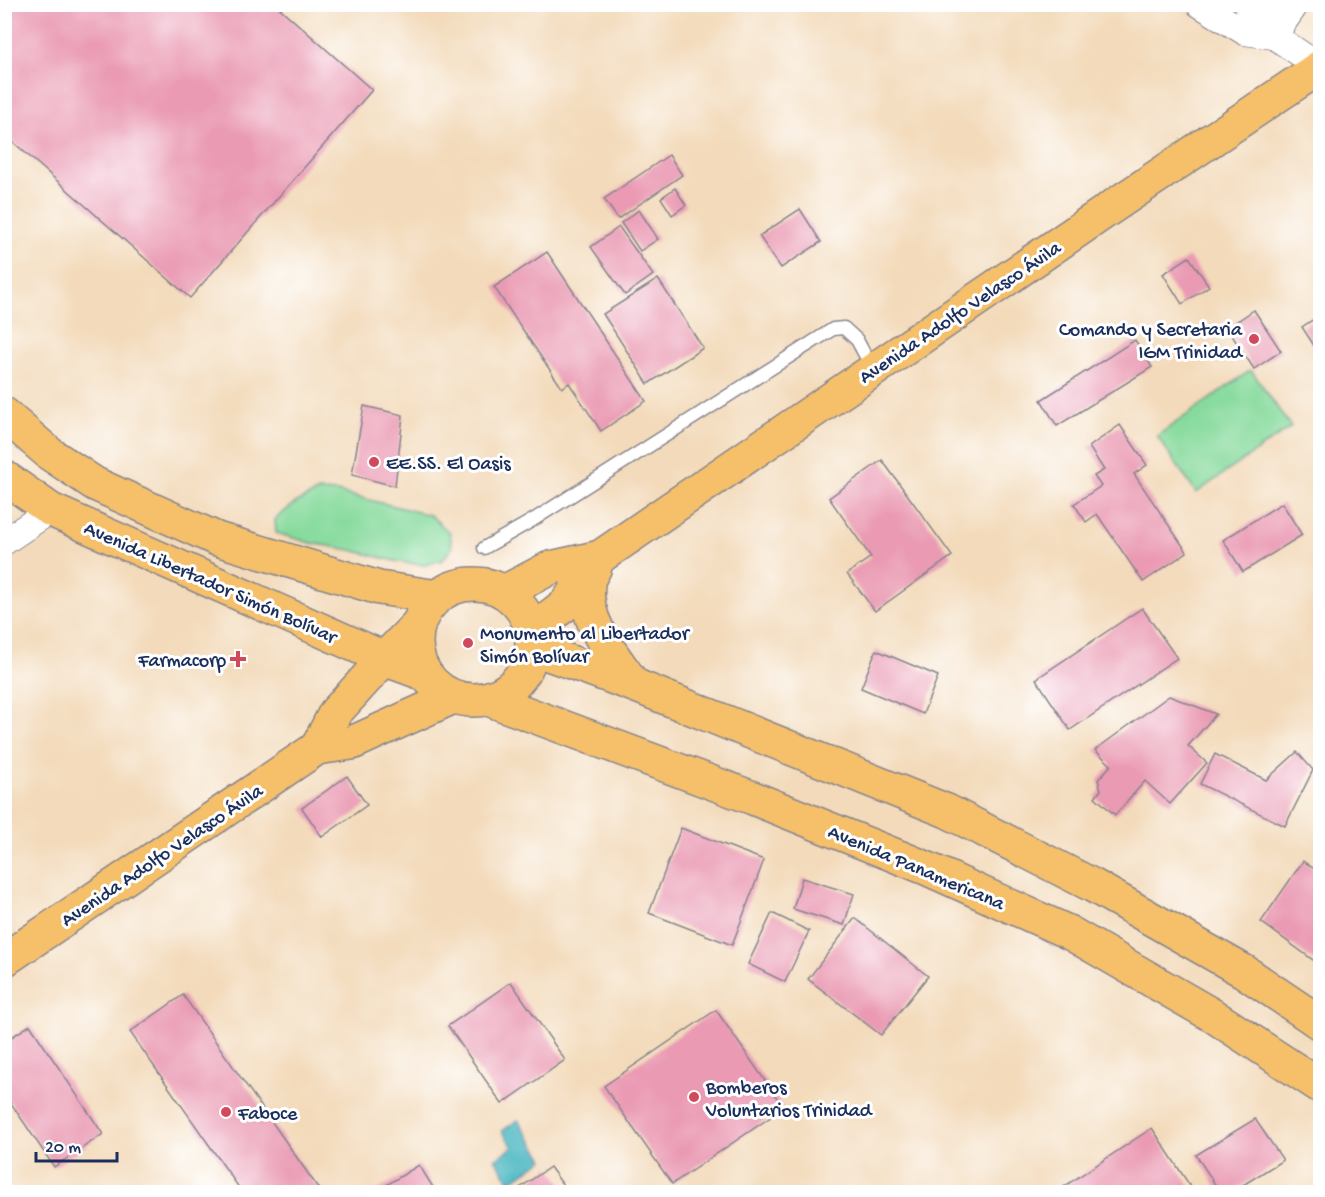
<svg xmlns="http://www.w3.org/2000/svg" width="1325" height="1197" font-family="'Gochi Hand',sans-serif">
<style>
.green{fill:#86da9c;stroke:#50847d;stroke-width:1.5}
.water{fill:#47b6c1;stroke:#317290;stroke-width:1.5}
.building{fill:#ea9ab3}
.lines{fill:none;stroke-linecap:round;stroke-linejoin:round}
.lane-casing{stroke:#87848c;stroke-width:15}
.street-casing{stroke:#87848c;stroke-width:28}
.primary-casing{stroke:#87848c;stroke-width:36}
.highway-casing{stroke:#87848c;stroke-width:36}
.lane{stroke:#fff;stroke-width:12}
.street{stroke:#fff;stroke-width:26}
.primary{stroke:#f6c06b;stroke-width:33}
.highway{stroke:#f6c06b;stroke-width:33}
.poi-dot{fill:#d1495b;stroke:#fff;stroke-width:2}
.labels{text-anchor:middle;stroke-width:6;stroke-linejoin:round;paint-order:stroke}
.street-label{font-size:20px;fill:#1b2f5e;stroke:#fff}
.poi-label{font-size:20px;fill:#1b2f5e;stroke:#fff;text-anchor:start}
</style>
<rect width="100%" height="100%" fill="#fff"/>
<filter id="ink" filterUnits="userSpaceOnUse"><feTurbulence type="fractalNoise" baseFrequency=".0167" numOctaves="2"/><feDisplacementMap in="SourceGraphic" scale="12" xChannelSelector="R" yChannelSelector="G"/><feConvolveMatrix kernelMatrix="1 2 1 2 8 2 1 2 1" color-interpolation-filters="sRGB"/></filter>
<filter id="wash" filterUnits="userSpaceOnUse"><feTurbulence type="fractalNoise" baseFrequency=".008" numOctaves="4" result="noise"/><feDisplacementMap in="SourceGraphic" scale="24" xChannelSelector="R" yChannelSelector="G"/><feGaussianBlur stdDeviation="1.35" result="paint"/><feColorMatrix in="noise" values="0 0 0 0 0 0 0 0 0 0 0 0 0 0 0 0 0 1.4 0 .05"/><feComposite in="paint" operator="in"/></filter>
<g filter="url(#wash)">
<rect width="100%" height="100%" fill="#f3daba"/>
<g class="green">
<path d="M1251,370L1291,427L1196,493L1157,436Z"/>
<path d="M319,491L337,492L430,515L450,533L452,548L442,560L425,565L399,562L351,550L311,543L276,533L275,519L297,502Z"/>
</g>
<path class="water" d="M518,1120L544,1159L510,1182L495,1159L513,1147L502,1131Z"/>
<g id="blocks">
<g class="building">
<path d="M4,4H275L372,90L190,298L4,134Z"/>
<path d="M669,155L682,175L618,219L604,199Z"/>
<path d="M675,188L686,205L672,215L661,198Z"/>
<path d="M800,209L821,242L781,268L759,236Z"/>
<path d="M639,210L658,239L640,251L621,223Z"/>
<path d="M619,227L653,275L625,295L591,247Z"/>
<path d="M547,252L646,401L601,431L569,383L562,388L494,287Z"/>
<path d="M1189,257L1209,286L1182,304L1163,274Z"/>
<path d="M658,279L703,348L648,384L603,314Z"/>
<path d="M1254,310L1281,351L1254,369L1227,328Z"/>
<path d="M1320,315V355L1302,327Z"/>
<path d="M1135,340L1152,367L1057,426L1041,400Z"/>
<path d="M364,406L403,415L395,486L352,475Z"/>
<path d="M1120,425L1147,465L1134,474L1187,552L1143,582L1097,514L1086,522L1074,504L1101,486L1094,476L1104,470L1089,447Z"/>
<path d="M882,460L952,556L875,611L847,574L871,557L829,498Z"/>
<path d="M1282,503L1302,535L1243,572L1223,540Z"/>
<path d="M1142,608L1177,658L1070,730L1036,679Z"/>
<path d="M876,650L938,676L923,714L861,688Z"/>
<path d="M1169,696L1216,714L1188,746L1207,763L1170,804L1145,781L1115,815L1095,797L1101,790L1098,780L1111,765L1095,750Z"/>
<path d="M1297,752L1313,770L1285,826L1200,784L1215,754L1266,780Z"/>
<path d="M347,776L367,805L322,837L302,808Z"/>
<path d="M681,828L764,860L732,945L649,913Z"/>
<path d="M1303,861L1320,873V965L1261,922Z"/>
<path d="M802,878L854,894L844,925L793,909Z"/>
<path d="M772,913L809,931L785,982L748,964Z"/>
<path d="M855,918L928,976L881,1035L808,979Z"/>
<path d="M511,982L565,1060L502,1104L448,1026Z"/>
<path d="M183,995L321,1192H242L130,1032Z"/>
<path d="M716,1010L784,1108L672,1184L604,1086Z"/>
<path d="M30,1025L103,1134L54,1167L4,1093V1042Z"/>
<path d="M1255,1119L1283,1160L1232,1192H1220L1196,1155Z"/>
<path d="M1152,1128L1194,1192H1056Z"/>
<path d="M419,1165L436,1192H375Z"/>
<path d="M550,1167L568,1192H514Z"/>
</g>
</g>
</g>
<g filter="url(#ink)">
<use href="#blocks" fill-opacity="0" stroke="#87848c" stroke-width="1.5"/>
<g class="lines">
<g class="lane-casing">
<path id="lane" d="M484,548L533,520L833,329L844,328L857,340L872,368"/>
</g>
<g class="street-casing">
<g id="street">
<path d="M1199,4L1245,32L1274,36L1320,67"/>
<path d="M1247,4L1260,12L1274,36"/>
<path d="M1274,36L1296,4"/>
<path d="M4,542L51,510"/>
</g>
</g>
<g class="primary-casing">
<g id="primary">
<path d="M4,414L50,454L95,484L217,539L379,588L438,597"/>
<path d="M4,477L51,510L395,663L425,674"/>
</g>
</g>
<g class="highway-casing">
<g id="highway">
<path d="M595,567C593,572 588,578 588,584C583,622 614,656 634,685"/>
<circle cx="474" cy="642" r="58"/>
<path d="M504,592L550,568L600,557"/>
<path d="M531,631L566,604L600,557L1109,209L1320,67"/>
<path d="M532,648L634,685L947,811L1092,885L1245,972L1320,1023"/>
<path d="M488,699L753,798L926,868L1070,933L1212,1015L1320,1086"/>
<path d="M317,748L335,713L385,658L418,624"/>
<path d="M4,960L317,748L352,743L453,697"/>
</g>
</g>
<use href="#lane" class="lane"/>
<use href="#street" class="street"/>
<use href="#primary" class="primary"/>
<use href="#highway" class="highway"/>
</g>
</g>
<g class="poi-dot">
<circle cx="1254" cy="339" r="6"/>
<circle cx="374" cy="462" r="6"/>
<circle cx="468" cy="643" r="6"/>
<path d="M235 650h6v6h6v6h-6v6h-6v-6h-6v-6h6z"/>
<circle cx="694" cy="1097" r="6"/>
<circle cx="226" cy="1112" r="6"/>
</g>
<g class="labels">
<g class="street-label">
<text transform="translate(959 311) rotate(-34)" y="7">Avenida Adolfo Velasco Ávila</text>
<text transform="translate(211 581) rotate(24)" y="7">Avenida Libertador Simón Bolívar</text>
<text transform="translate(161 854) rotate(-34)" y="7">Avenida Adolfo Velasco Ávila</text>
<text transform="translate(917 866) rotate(23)" y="7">Avenida Panamericana</text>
</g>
<g class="poi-label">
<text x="1242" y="335" text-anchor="end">Comando y Secretaria<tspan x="1242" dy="23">IGM Trinidad</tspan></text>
<text x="386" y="469">EE.SS. El Oasis</text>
<text x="480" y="639">Monumento al Libertador<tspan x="480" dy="23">Simón Bolívar</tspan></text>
<text x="226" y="666" text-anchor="end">Farmacorp</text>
<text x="706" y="1093">Bomberos<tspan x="706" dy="23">Voluntarios Trinidad</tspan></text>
<text x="238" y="1119">Faboce</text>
</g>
</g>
<rect width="1325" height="1197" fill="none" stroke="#fff" stroke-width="24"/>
<path d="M36 1152v9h81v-9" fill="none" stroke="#1b2f5e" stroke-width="3"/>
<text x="45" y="1152" font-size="18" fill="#1b2f5e" stroke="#ffffff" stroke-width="4.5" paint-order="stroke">20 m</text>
</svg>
